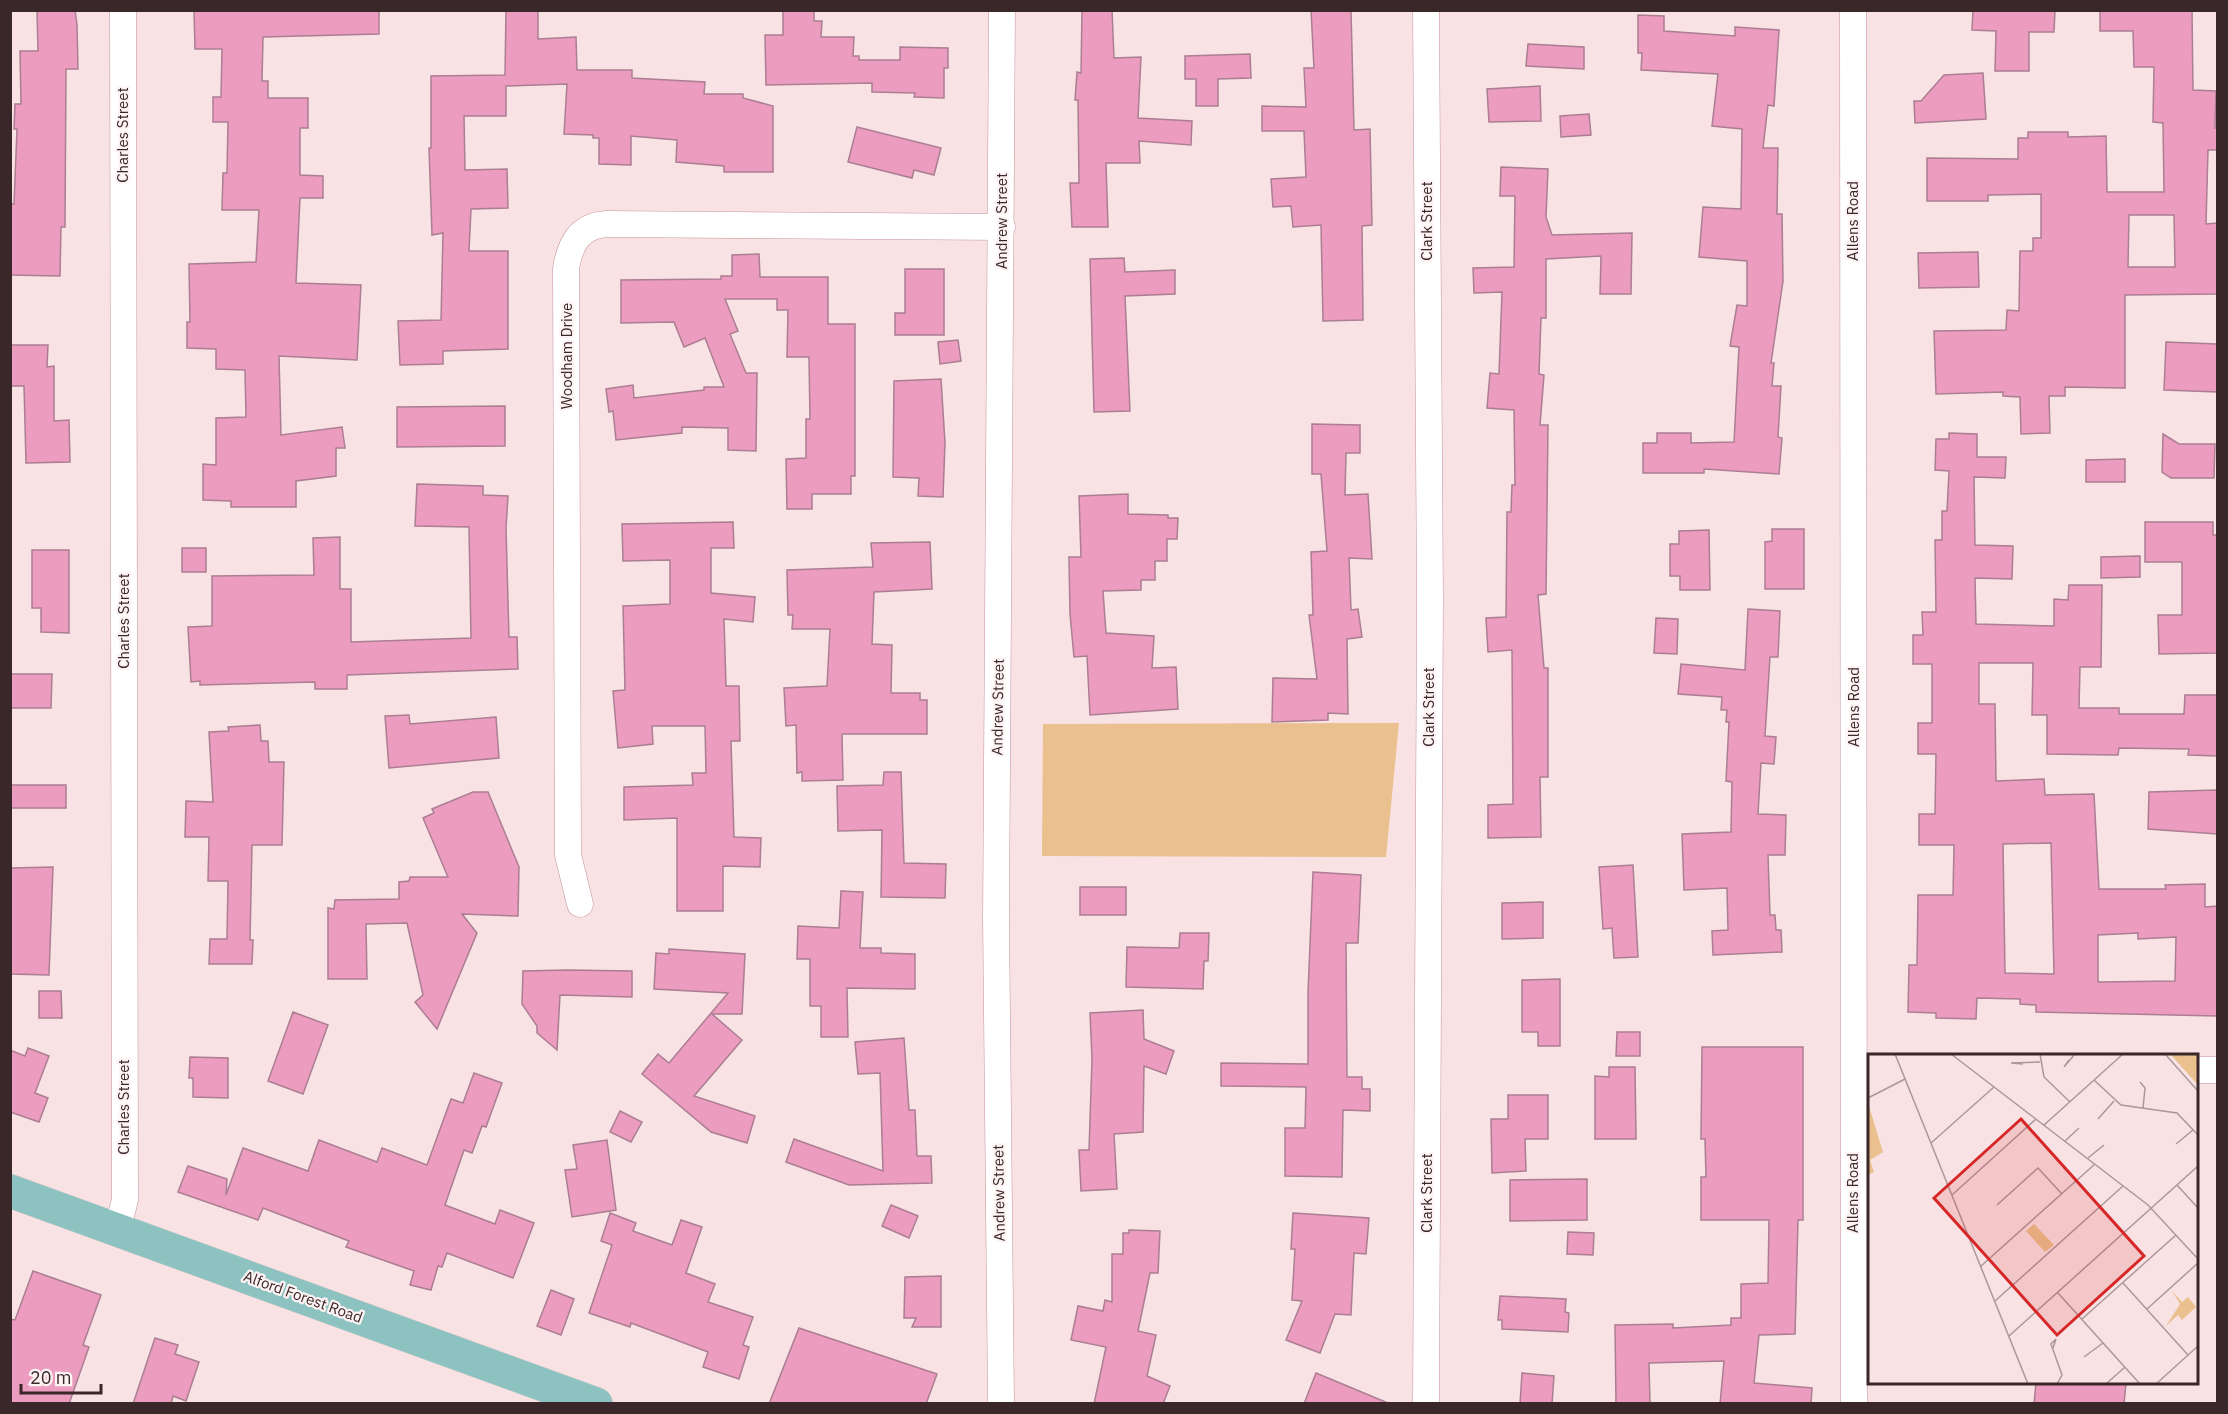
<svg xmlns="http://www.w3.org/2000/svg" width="2228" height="1414" font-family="'IBM Plex Sans',sans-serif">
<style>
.green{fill:#eac08e}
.building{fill:#eb9cbf;stroke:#ab7e92;stroke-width:1.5;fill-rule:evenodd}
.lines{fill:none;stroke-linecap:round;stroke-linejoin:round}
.street-casing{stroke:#c59399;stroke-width:27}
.primary-casing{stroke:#ccc7c7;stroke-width:34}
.street{stroke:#fff;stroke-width:26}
.primary{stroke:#8cc3c1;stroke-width:33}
.labels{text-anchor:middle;stroke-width:4.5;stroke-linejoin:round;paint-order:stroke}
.street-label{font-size:15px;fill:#3a2729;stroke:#fef3f4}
.inset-road{fill:none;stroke:#ac9799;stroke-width:1.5}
.view{fill:#d62828;fill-opacity:0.15;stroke:#d62828;stroke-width:3}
.inset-edge{fill:none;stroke:#3a2729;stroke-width:3}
</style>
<rect width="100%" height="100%" fill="#f8e2e4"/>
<path class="green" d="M1399,723L1386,857L1042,856L1043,724Z"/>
<g class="building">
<path d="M37,10H75L77,25L78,69H66L65,227H61L60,276L10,275V204H14L17,129H14L15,104H21L20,51H38Z"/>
<path d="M194,10H379V34L263,37L262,81H268V98H308V128H300V175L323,176V198H300L296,283L361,285L357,360L279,356L281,435L342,427L345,448H336V476L296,481V507H231V501L203,500V464L216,465V418L246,417L245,370L216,369V349L187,348V322H190L189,264L256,262L259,210H222L223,173H227L228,122H213V97H221L222,49H195Z"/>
<path d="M506,10H538V39L576,37L577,70H632V78L705,82L704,94H743V98L773,106V172H724V166L676,162L677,140L631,136V165L599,164V138H593V135L564,134L567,84L506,86V116H464L465,170L507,169L508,208L471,209L469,251H508V349L443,351V364L400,365L398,321L441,320L443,233L432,235L429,148H431V76L505,75Z"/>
<path d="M783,10H814V21H822L821,37H854L853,56H859V60H900V47L948,48V68H944V98L914,97L915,93L872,92V83L766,85L765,35H783Z"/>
<path d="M1082,10H1112L1114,58L1141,57L1138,118L1192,121L1191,145L1139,141L1140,163H1106L1108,227H1072L1070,183H1079L1078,100H1075L1077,72L1081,73Z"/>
<path d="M1311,10H1351L1354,130L1370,129L1372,225L1362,226L1363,320L1323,321L1321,225L1293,227L1291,206L1273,207L1271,179L1306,177L1304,131H1262V106L1306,107L1304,68H1314Z"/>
<path d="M1973,10H2055L2054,32H2029V71H1995L1996,31L1972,30Z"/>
<path d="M2100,10H2192L2193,90L2216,91L2215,128H2217V150H2208L2206,224L2217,223V294L2125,295V388L2065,387V396H2049L2050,433L2021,434L2020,397L2003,396V392L1936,394L1934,331L2006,330L2007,310L2019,311L2020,251H2033V238H2041V194L1988,195V201H1927V158L2018,159V138H2028V132H2068V137L2106,136L2107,192H2164L2163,123L2153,122L2154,67H2134L2133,31H2100ZM2129,215H2174L2175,267H2128Z"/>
<path d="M1638,15L1664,16V31L1735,36V27L1779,30L1774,106L1768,105L1763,148H1778L1777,214H1782L1783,281L1771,363H1774L1772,386H1781L1778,437L1782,438L1779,474L1704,469V473H1643V443H1657V433H1691V443L1734,442L1739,347L1730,346L1737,305L1747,306V261L1699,257L1703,207L1741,209L1742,129L1712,126L1718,74L1641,70L1642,53H1638Z"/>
<path d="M1528,44L1584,47V69L1526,66Z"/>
<path d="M1250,54L1251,78L1218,79V106H1196V79H1185V56Z"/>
<path d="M1983,73L1986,119L1915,123L1914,101H1921L1944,75Z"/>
<path d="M1540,86L1541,121L1489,122L1487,89Z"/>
<path d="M1589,114L1591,135L1561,137L1560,116Z"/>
<path d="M857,127L941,148L934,175L914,170L912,178L848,162Z"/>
<path d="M1501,167L1548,169L1546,217L1552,235L1632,233L1631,294H1600L1601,256L1546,259V318H1541L1539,374L1544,375L1540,425H1548L1546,594L1538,595L1544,668H1548V777H1540L1541,837L1488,838V805L1513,804L1512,650L1488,652L1486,618L1506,617L1507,512H1511L1512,485H1515L1514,410L1487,408L1490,373L1499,374L1502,292L1474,293L1473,268L1514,267L1515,196H1500Z"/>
<path d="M1978,252L1979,287L1919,288L1918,253Z"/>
<path d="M759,254L760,277H828V324H855V476H851V494H812V509H787L786,459L806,458V419H810L809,357H787L788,310H777V299H725L738,331L730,334L746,373H757L756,451L728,450V428L682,427V433L616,440L613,411L609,412L606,389L633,385L634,398L704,390V387H724L705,338L684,347L674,322L621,323V280L721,279V276H732V255Z"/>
<path d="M1124,258L1125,272L1175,270V294L1125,296L1130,411L1094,412L1090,259Z"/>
<path d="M905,269H944V335H895V313H905Z"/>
<path d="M958,340L961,361L940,364L938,342Z"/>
<path d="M2166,342L2217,344V392L2164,390Z"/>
<path d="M10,345H48L47,367L54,366V421L69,420L70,462L26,463L24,386H10Z"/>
<path d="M941,379L945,443L943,497L918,496L919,478L893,477L894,381Z"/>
<path d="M505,406V446L397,447V407Z"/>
<path d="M1312,424L1360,425V453H1346L1345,495L1368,494L1372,559L1349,558L1351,610L1358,609L1362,637L1347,639L1348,714L1328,713V720L1272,722L1273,678L1317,679L1309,615H1313L1311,552L1327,551L1321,474H1312Z"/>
<path d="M1949,433L1977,434V457H2006L2005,478L1974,477L1975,545L2013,546L2012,579L1975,578L1976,624L2054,626V599L2068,600L2069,585H2102L2101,667H2080L2079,708H2119V714H2184L2185,695H2217V756L2188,755L2189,749L2119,748L2118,755L2047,754V715H2032L2033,663H1979V704H1995L1996,781L2044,779L2045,795L2094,794L2099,889H2166L2165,885L2205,884V907L2217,906V1016L2036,1012V1005L2020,1004V999L1977,998L1976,1019L1936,1018V1013L1908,1012L1909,965H1917L1918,895H1953L1954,845H1919V814H1935L1936,754H1918V723H1932V664H1913V635H1923L1922,612H1936L1935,540H1942V511H1947L1949,471L1935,470L1936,439H1949ZM2051,843L2054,974L2005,973L2003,844ZM2138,933V939L2176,937L2175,981L2098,982V935Z"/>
<path d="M2163,434L2179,444H2215L2214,478H2171L2162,472Z"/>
<path d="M2125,459V482H2086V460Z"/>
<path d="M417,484L483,486V495L508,496L506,528L509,637H517L518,669L347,675V689H315V682L200,685V681L191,682L188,627L212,626V576L314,575L313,538L340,537V589H351V642L471,638L469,527L415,526Z"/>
<path d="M1128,494V514L1168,515V518H1178L1177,539H1167V561H1155V580H1141V590L1103,591L1106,633L1154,636L1152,668L1176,667L1178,709L1090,715L1087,656L1074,657L1070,614L1069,557H1081L1079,496Z"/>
<path d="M733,522L734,548H711V593L755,597L753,622L724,619L726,686H739L740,741H731L734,837L761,838L760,867L723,866V911H677V818L624,820V787L693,785L692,773H706L705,726H652L653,744L618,748L613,691L625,690L623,606L670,604V560L623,561L622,524Z"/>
<path d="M2145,522H2213V535H2217V653L2159,654L2158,615H2182V562H2145Z"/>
<path d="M1772,529H1804V589H1765V542L1772,541Z"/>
<path d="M1709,530L1710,590H1680V576H1670V544H1679V531Z"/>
<path d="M930,542L932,589L874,592L872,644L892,645L891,693H920V700H927V734H842L843,780L802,781V772L797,773L796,725L786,726L784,688L827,686L830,629H792L793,615H788L787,570L873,567L871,543Z"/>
<rect x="182" y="548" width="24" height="24"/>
<path d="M32,550H69V633L41,632V608H32Z"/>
<path d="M2140,556V577L2101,578V557Z"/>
<path d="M1748,609L1780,611L1778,657H1770L1765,736L1776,737L1774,764L1761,763L1758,814L1786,815L1785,855H1768L1770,915H1775L1776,930H1781L1782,952L1713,955L1712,931L1728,930L1727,888L1684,890L1682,834L1731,832L1732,782L1726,781L1729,722H1726L1727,710H1721L1722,697L1678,694L1681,664L1745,670Z"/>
<path d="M1656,618L1678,619L1677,654L1654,653Z"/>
<path d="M10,674H52L51,708H10Z"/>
<path d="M409,715L410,724L496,717L499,758L389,768L385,716Z"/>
<path d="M260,725L261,741H268L269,762H284L282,845H252L250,940H253L252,964H209L210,939H227L228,881H208L209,837H185L186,801L213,802L209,732L229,731L228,727Z"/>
<path d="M884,772H901L904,863L946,864L945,898L881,897L882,830L838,831L837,786L883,785Z"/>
<rect x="10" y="785" width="56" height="23"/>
<path d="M2217,790V834L2148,829L2149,792Z"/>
<path d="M473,792H488L519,867L518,916L462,914L477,933L437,1029L415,1002L423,995L407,923L366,924L367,979H328V908L334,909L335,900L399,899V882L409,881L410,877H448L423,818L434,813L432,809Z"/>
<path d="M1633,865L1638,957L1614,958L1612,928L1603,929L1599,867Z"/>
<path d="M53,867L49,975L10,974V868Z"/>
<path d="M1313,872L1361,875L1358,943H1346L1347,1077H1362V1089H1370V1111L1343,1110L1342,1177L1285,1176V1128H1305L1306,1087L1221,1086V1063L1308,1064V993Z"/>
<rect x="1080" y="887" width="46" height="28"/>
<path d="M841,891L863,892L860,948H881V953L915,954V989L847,988L848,1037H821V1006H810V959H797L798,926L839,928Z"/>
<path d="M1543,902V938L1502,939V903Z"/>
<path d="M1180,933H1209L1208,961H1204L1203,989L1126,987L1127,947L1179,948Z"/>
<path d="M669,949L745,954L742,1014H712L742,1040L694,1096L755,1116L747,1143L711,1132L642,1074L658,1054L669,1063L728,993L654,989L656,953L669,954Z"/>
<path d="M567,970L632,971V997L560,995L557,1050L537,1033V1026L522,1004L523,971Z"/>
<path d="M1560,979V1046H1538V1032H1522V980Z"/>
<path d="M39,991H61L62,1018H39Z"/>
<path d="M1143,1010L1144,1039L1174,1051L1166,1074L1144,1066L1143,1132L1114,1134L1117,1189L1081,1191L1079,1150H1089L1092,1059L1090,1013Z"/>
<path d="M293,1012L328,1025L303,1094L268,1081Z"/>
<path d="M1617,1032H1640V1056H1616Z"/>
<path d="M904,1038L909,1110H915L917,1156H931L932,1183L849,1185L786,1162L794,1139L883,1171L880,1073L858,1074L855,1042Z"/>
<path d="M1702,1047H1803V1220H1798L1795,1334L1759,1335L1754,1383L1812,1388L1811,1404H1720L1724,1361L1649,1363L1650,1404H1616L1615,1325L1673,1324V1328L1731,1325V1318H1741V1284L1768,1283L1769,1220H1701V1177H1706L1705,1139H1701Z"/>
<path d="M28,1048L49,1056L35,1093L48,1098L39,1122L10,1112V1050L25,1056Z"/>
<path d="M190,1057L228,1058V1098L193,1097V1078H189Z"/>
<path d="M1609,1067H1635L1636,1139H1595V1076L1609,1077Z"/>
<path d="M474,1073L502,1083L486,1127L482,1126L472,1153L464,1150L445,1205L495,1224L500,1210L534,1223L513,1278L447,1253L442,1267L438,1266L431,1290L410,1285L414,1271L346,1247L349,1241L263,1208L258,1220L178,1192L188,1166L227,1179L226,1195L243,1148L308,1171L319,1140L377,1162L382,1148L427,1165L451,1099L463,1103Z"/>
<path d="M1508,1095H1548V1139H1525L1526,1171L1492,1173L1491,1119H1508Z"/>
<path d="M620,1111L642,1122L631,1142L610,1132Z"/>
<path d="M607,1140L616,1210L572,1217L565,1170L577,1169L573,1145Z"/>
<path d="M1587,1179V1220L1510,1221V1180Z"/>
<path d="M891,1205L918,1216L909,1238L882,1226Z"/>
<path d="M610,1213L636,1223L633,1231L672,1245L681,1220L702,1227L686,1273L715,1284L708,1302L753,1317L743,1345L749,1347L739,1379L703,1367L708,1352L631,1323L630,1327L589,1313L612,1245L601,1241Z"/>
<path d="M1293,1213L1369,1218L1366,1254L1354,1253L1351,1315L1335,1314L1320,1353L1286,1340L1302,1301L1292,1300L1295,1249H1291Z"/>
<path d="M1129,1230L1160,1231L1158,1273H1150L1138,1331L1156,1335L1147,1376L1170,1386L1163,1404H1094L1106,1347L1071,1340L1078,1306L1103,1311L1105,1300L1112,1302V1254H1123V1233H1129Z"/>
<path d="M1568,1232L1594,1233L1593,1255L1567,1254Z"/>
<path d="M33,1271L101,1295L83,1345L89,1347L69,1404H10V1319L15,1320Z"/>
<path d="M941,1276V1327H912L916,1318H904L905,1277Z"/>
<path d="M551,1290L574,1299L561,1335L537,1326Z"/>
<path d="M1500,1296L1566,1299L1565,1312L1569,1313L1568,1332L1502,1329V1320H1498Z"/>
<path d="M799,1328L937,1374L926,1404H769Z"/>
<path d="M155,1338L178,1345L175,1354L199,1362L186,1401L173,1396L171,1404H133Z"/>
<path d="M1316,1373L1388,1403V1404H1304Z"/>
<path d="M1522,1373L1554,1376L1552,1404H1520Z"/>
<path d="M2036,1383H2126L2124,1404H2034Z"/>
</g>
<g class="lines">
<g class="street-casing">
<g id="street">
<path d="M1853,10L1854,1404"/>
<path d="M580,904L568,855L566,269C570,244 579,226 606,224L1002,227"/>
<path d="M2196,1070H2218"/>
<path d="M117,1230L125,1200L123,10"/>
<path d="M1001,1404L996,918L1002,10"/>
<path d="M1426,1404L1430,599L1426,10"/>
</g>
</g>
<g class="primary-casing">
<path id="primary" d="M10,1191L596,1404"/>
</g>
<use href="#street" class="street"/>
<use href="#primary" class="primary"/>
</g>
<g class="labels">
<g class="street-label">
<text transform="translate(123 135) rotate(-90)" y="5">Charles Street</text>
<text transform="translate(1002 221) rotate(-90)" y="5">Andrew Street</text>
<text transform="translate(1427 221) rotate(-90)" y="5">Clark Street</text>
<text transform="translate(1853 221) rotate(-90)" y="5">Allens Road</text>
<text transform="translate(567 356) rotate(-90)" y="5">Woodham Drive</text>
<text transform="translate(124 621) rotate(-90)" y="5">Charles Street</text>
<text transform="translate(998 707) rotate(-89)" y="5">Andrew Street</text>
<text transform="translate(1429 707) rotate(-90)" y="5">Clark Street</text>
<text transform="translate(1854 707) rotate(-90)" y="5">Allens Road</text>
<text transform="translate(124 1107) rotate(-90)" y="5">Charles Street</text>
<text transform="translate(999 1193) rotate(-91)" y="5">Andrew Street</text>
<text transform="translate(1427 1193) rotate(-90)" y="5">Clark Street</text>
<text transform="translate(1853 1193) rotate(-90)" y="5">Allens Road</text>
<text transform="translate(303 1297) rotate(20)" y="5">Alford Forest Road</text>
</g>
</g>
<g transform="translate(1868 1054)">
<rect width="330" height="330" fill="#f8e2e4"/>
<path d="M302,0H330V31ZM0,49L15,98L2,106L6,118L0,121ZM166,170L186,191L177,198L158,177ZM304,237L314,248L320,243L328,253L314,266L310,261L298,272L312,250Z" fill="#eac08e"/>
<path class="inset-road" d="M27,0L160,330M83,0L280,151L330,205M172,0L176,23L202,48M297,0L330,37M201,6L196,13L207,0M155,10L143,9L172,8M226,26L253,51L309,59L330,81M272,28L277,34L275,54M0,44L37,25M230,65L246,47M176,71L255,0M197,87L211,74M63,89L126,33M308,90L325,76M220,104L236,91M309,131L330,154M84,141L168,65M129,151L170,114L194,140M113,212L227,110M255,229L320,301M190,239L272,330M127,247L255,132M279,255L330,209M214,265L308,181M141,282L330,112M185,294L188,285L183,290L194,321L189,330M216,303L235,289M238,330L257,313M288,330L330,292"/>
<path class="view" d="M153,65L276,202L189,281L66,144Z"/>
<rect width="330" height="330" class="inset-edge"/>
</g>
<rect width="2228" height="1414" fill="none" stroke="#3a2729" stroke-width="24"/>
<path d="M21 1384v9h80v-9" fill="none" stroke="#3a2729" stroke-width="3"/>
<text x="30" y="1384" font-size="18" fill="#3a2729" stroke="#fef3f4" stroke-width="4.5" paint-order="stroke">20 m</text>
</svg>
